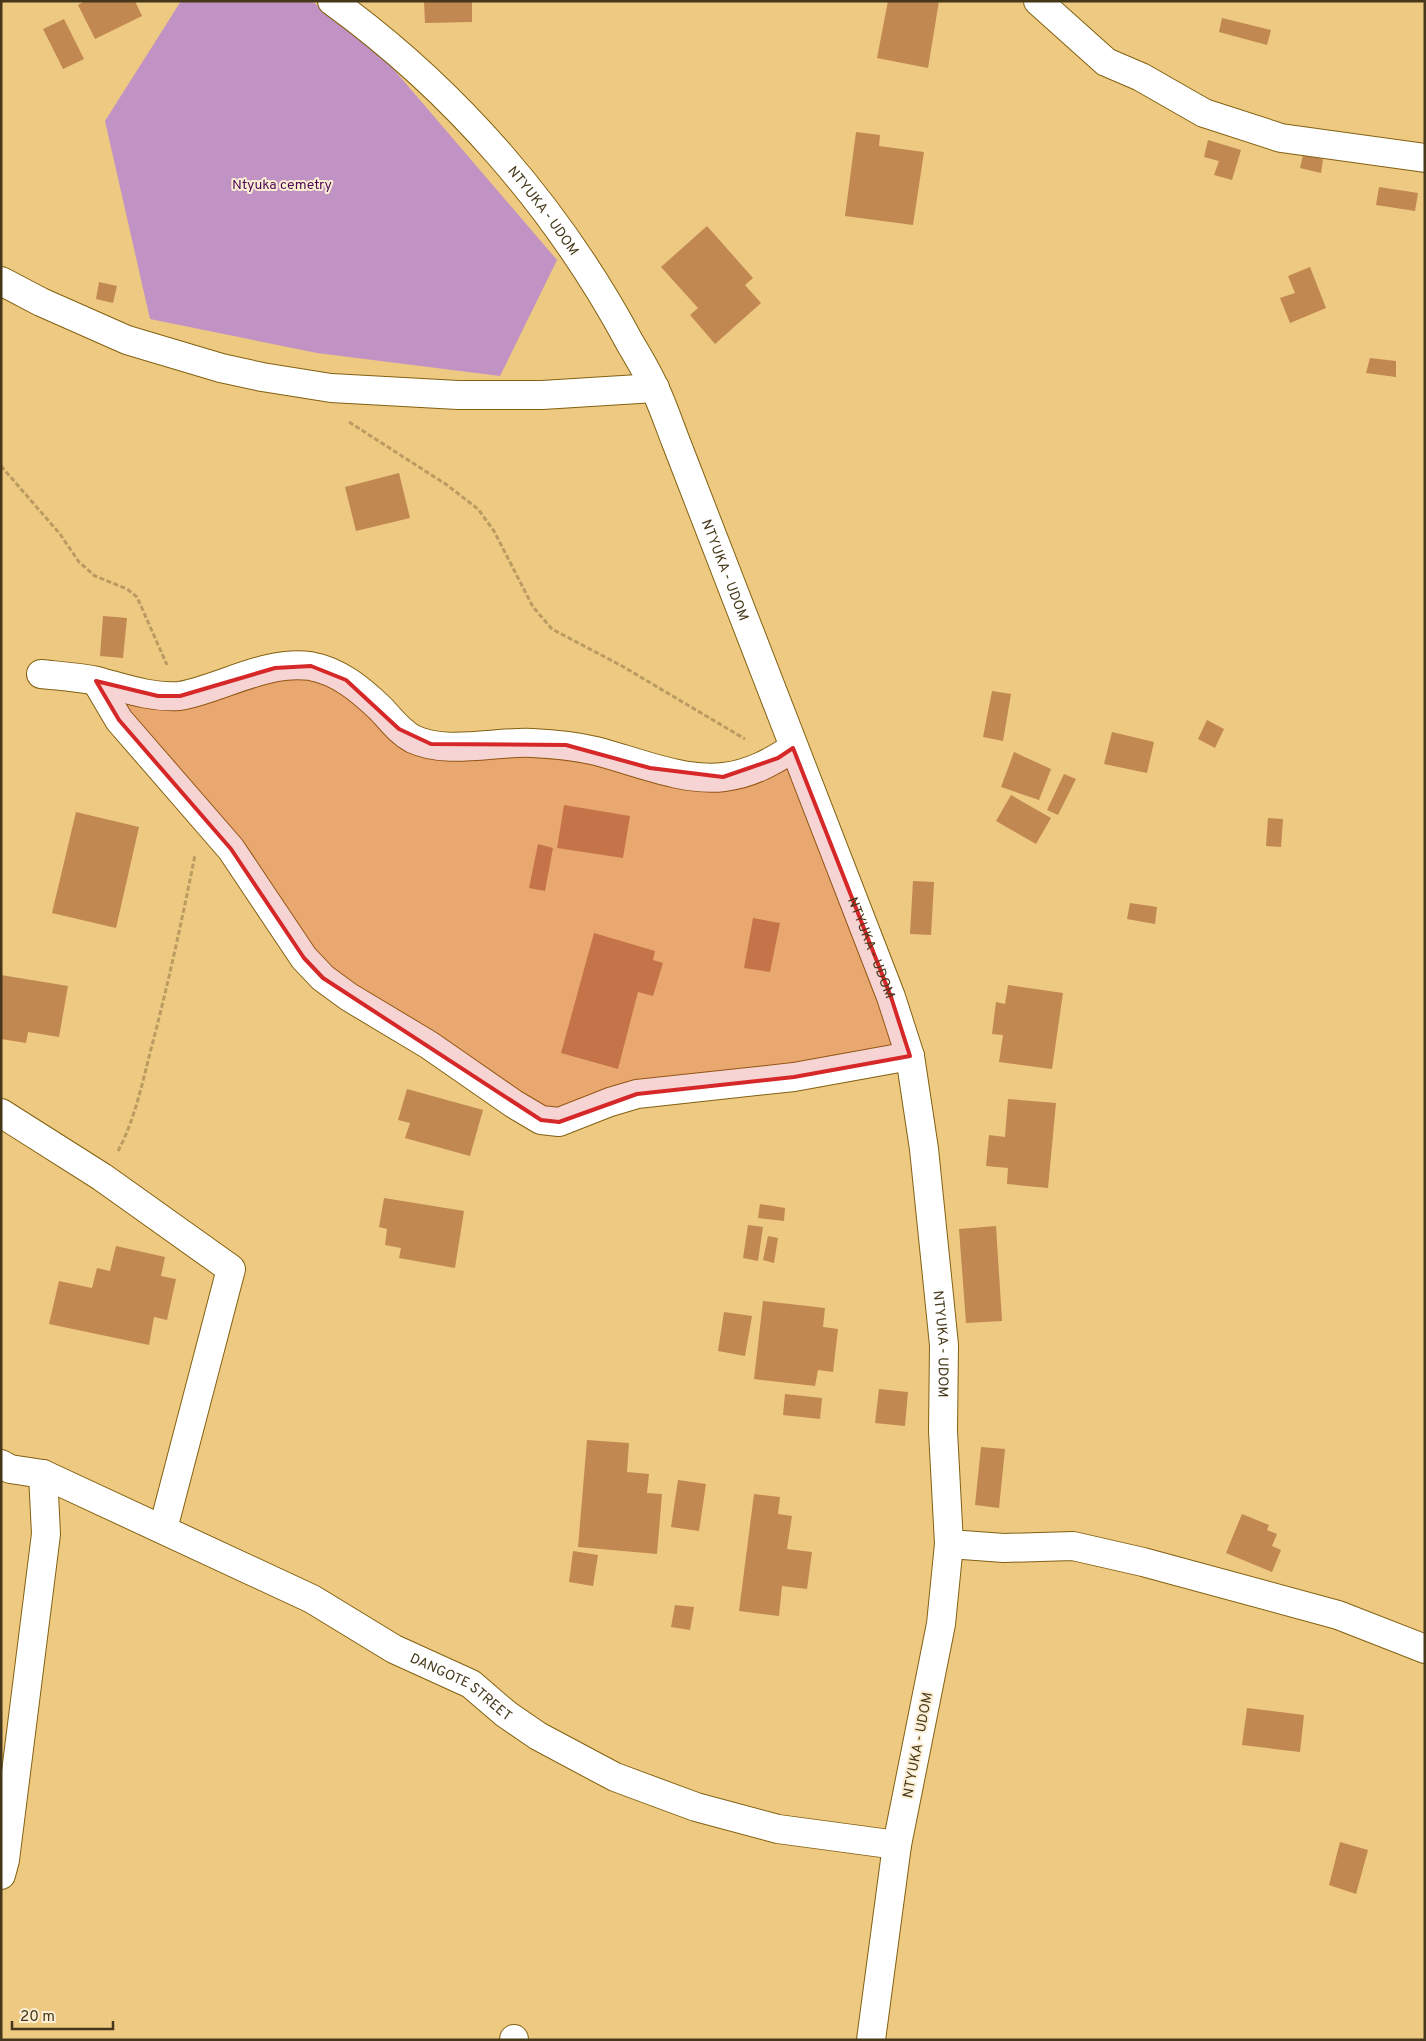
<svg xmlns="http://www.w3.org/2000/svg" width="1426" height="2041" font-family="Overpass,sans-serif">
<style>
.green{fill:#c093c4}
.building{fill:#c18852}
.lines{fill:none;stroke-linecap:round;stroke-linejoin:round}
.minor-casing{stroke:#826111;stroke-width:30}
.path{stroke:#ba9c62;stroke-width:3;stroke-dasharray:5 2.5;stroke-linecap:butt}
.minor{stroke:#fff;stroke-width:28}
.marked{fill:#d62828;fill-opacity:0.2;stroke:#d62828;stroke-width:4;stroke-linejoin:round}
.labels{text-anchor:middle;stroke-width:4;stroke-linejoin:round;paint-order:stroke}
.park-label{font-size:14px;fill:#4d0855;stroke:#fceed2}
.street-label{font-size:14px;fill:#453719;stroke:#fceed2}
</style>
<rect width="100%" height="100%" fill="#eec982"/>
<path class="green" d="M181,1H311L366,37L557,260L500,376L317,353L150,319L105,121Z"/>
<g class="building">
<path d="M85,1H135L142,16L95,39L78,5Z"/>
<path d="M424,1H472V22L425,23Z"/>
<path d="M888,1H939L928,68L877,58Z"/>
<path d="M1222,18L1271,30L1267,45L1219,32Z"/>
<path d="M64,19L84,59L63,69L43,29Z"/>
<path d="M856,132L880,135L879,146L924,152L913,225L845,216Z"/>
<path d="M1208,140L1241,150L1232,180L1214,175L1219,161L1204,157Z"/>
<path d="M1303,155L1323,159L1321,173L1300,168Z"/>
<path d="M1379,187L1418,193L1415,211L1376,205Z"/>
<path d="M707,226L753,278L745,285L761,303L715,344L690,315L698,308L661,267Z"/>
<path d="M1310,267L1326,308L1290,323L1280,298L1295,293L1288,276Z"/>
<path d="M99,282L117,286L113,303L96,299Z"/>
<path d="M1370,358L1396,361V377L1366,373Z"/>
<path d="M399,473L410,518L356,531L345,487Z"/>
<path d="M103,616L127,618L123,658L100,656Z"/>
<path d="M992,691L1011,694L1003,741L983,737Z"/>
<path d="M1207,720L1224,729L1215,748L1198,739Z"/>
<path d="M1112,732L1154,742L1147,773L1104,764Z"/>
<path d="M1014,752L1051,769L1039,800L1001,787Z"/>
<path d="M1064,774L1076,779L1058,815L1047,810Z"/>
<path d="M1011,795L1051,818L1036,844L996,821Z"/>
<path d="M564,805L630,816L623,858L557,848Z"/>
<path d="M76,812L139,827L116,928L52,913Z"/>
<path d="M1268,818L1283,819L1281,847L1266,846Z"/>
<path d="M538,844L553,848L545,891L529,888Z"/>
<path d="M913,881L934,882L931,935L910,934Z"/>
<path d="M1130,903L1157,907L1155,924L1127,919Z"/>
<path d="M753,918L780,923L770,972L744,968Z"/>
<path d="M594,933L655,951L653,960L663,963L653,996L638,992L618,1069L561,1053Z"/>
<path d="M1,975L68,986L59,1037L28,1032L26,1043L1,1039Z"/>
<path d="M1008,985L1063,993L1052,1069L999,1062L1003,1035L992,1034L996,1002L1005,1004Z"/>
<path d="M407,1089L483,1110L470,1156L405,1138L410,1123L398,1120Z"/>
<path d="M1008,1099L1056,1103L1048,1188L1007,1184L1008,1168L986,1166L989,1135L1005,1137Z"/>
<path d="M384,1198L464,1211L455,1268L399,1258L401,1248L385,1245L387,1229L379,1227Z"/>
<path d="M760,1204L785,1208L784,1221L758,1218Z"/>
<path d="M748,1225L763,1227L758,1261L743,1258Z"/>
<path d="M996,1226L1002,1321L966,1323L959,1229Z"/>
<path d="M768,1236L778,1238L774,1263L763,1260Z"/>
<path d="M116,1246L165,1257L161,1276L176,1279L167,1320L154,1317L149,1345L49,1324L59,1281L92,1288L97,1268L110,1271Z"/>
<path d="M763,1301L825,1308L823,1327L838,1329L833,1372L818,1370L815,1386L754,1379Z"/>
<path d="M724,1312L752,1316L745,1356L718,1351Z"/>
<path d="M879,1389L908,1392L905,1426L875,1423Z"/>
<path d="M785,1394L822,1398L820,1419L783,1415Z"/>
<path d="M587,1440L629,1443L627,1472L649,1474L647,1493L662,1494L657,1554L578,1547Z"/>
<path d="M981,1447L1005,1449L999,1508L975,1505Z"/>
<path d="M678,1480L706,1484L699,1531L671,1527Z"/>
<path d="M754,1494L780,1497L778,1514L792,1516L787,1549L812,1552L807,1589L782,1586L779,1616L739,1611Z"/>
<path d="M1242,1514L1269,1525L1267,1530L1277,1534L1272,1546L1281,1550L1272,1572L1226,1553Z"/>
<path d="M573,1551L598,1555L593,1586L569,1582Z"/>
<path d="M675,1605L694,1607L690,1630L671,1627Z"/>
<path d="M1247,1708L1304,1715L1300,1752L1242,1745Z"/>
<path d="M1340,1842L1368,1850L1356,1894L1329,1885Z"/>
</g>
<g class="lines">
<g class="minor-casing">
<g id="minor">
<path id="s1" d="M332,1C455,90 559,210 630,343C639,358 648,373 655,389C663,406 669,424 676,442L891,997L910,1056L924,1149L944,1345L943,1431L949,1544L941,1624L897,1845L871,2040"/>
<path d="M1038,1L1106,62L1141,77L1204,113L1281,138L1425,158"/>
<path d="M1,281L41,302L127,340L221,368L262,377L331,388L458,395H542L655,388"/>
<path d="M41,674C60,676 78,677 97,681C124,688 150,698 179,696C188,695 197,692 206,689C238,679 275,661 310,666C339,671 361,690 381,709C391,720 400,732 413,739C447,755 496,741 532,743C553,744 575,746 596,751C635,761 683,782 724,777C750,774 772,762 793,748"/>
<path d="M96,681L119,720L231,849L304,958L323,978L349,997L429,1045L514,1104L541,1120L559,1122L610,1102L637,1094L794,1077L910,1056"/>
<path d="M1,1113L102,1177L231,1269L163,1529"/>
<path id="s2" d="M1,1464L10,1469L43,1474L312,1599L394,1649L471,1684L506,1714L538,1736L615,1777L696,1807L778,1829L897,1845"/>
<path d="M949,1544L1004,1548L1073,1546L1143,1562L1338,1615L1425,1649"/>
<path d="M1,1875L5,1860L46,1534L43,1474"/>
<path d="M514,2039V2040"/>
</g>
</g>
<g class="path">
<path d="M349,422L447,485L478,509L494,531L533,607L552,629L622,666L745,739"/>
<path d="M1,466L60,534L79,562L95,576L127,589L137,597L167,665"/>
<path d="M118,1151C135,1119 142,1084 151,1049C168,985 182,920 195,855"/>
</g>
<use href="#minor" class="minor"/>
</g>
<path class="marked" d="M311,666L346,680L399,729L431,744L566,745L650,768L723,777L778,758L793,748L891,997L910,1056L794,1077L637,1094L559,1122L541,1120L323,978L304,958L231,849L119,720L96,681L158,696H180L275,668Z"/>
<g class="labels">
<g class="park-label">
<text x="282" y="189">Ntyuka cemetry</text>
</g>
<g class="street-label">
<text dy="5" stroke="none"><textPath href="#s1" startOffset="299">NTYUKA - UDOM</textPath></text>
<text dy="5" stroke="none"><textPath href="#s1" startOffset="704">NTYUKA - UDOM</textPath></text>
<text dy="5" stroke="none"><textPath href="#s1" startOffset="1109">NTYUKA - UDOM</textPath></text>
<text dy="5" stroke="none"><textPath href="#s1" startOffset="1514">NTYUKA - UDOM</textPath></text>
<text dy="5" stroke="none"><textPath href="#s2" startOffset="514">DANGOTE STREET</textPath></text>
<text transform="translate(917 1745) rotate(-79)" y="5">NTYUKA - UDOM</text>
</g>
</g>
<rect width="1426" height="2041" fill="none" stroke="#453719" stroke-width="5"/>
<path d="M12 2021v8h101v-8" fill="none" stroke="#453719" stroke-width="2.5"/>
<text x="20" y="2021" font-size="15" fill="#453719" stroke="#fceed2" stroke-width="4" paint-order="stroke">20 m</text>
</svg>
